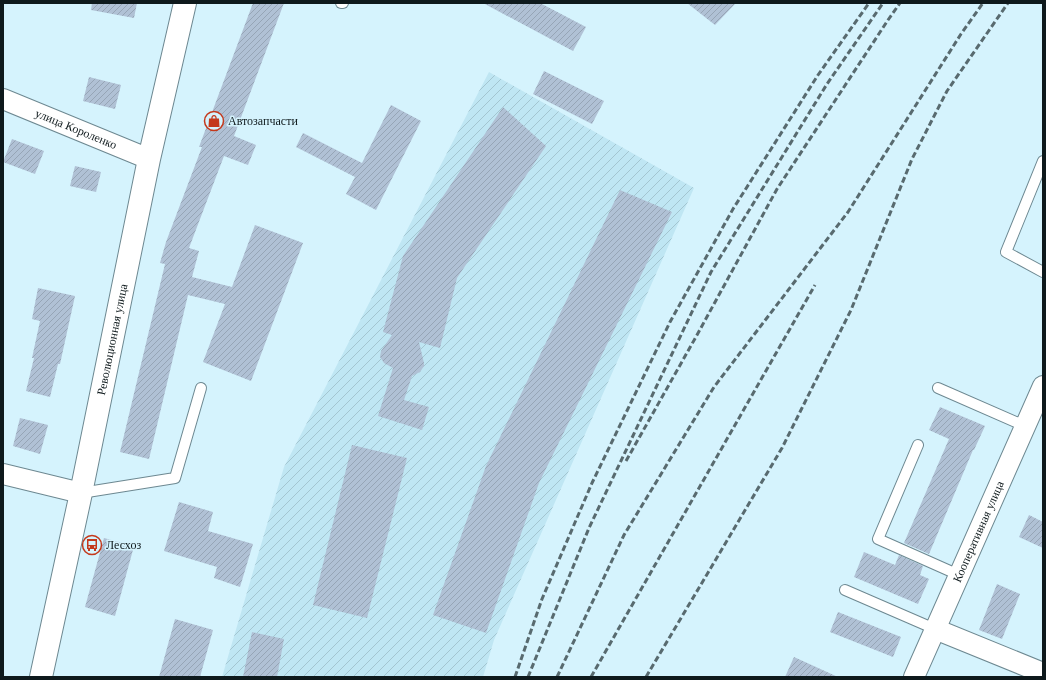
<svg xmlns="http://www.w3.org/2000/svg" width="1046" height="680" font-family="Georgia,serif">
<style>
.industrial{fill:url(#industrial-furrows)}
.building{fill:url(#building-hatch)}
.lines{fill:none;stroke-linecap:round;stroke-linejoin:round}
.lane-casing{stroke:#6d8891;stroke-width:12}
.street-casing{stroke:#6d8891;stroke-width:22}
.secondary-casing{stroke:#6d8891;stroke-width:24}
.lane{stroke:#fff;stroke-width:10}
.street{stroke:#fff;stroke-width:20}
.secondary{stroke:#fff;stroke-width:22}
.rail{stroke:#586a6f;stroke-width:3;stroke-dasharray:6 3;stroke-linecap:butt}
.labels{text-anchor:middle;stroke-width:3;stroke-linejoin:round;paint-order:stroke}
.poi-label{font-size:12px;fill:#0e191c;stroke:#d5f3fd;text-anchor:start}
.street-label{font-size:12px;fill:#0e191c;stroke:#d5f3fd}
</style>
<defs>
<pattern id="industrial-furrows" width="10" height="10" patternUnits="userSpaceOnUse"><rect width="10" height="10" fill="#bfe6f3"/><path d="M-1 1l2-2M0 10L10 0M9 11l2-2" fill="none" stroke="#a3c5d0"/></pattern>
<pattern id="building-hatch" width="6" height="6" patternUnits="userSpaceOnUse"><rect width="6" height="6" fill="#b0c1d5"/><path d="M-1 1l2-2M0 6l6-6M5 7l2-2" fill="none" stroke="#96a5b6"/></pattern>
</defs>
<rect width="100%" height="100%" fill="#d5f3fd"/>
<path class="industrial" d="M489,72L694,188L494,640L483,677H222L284,467Z"/>
<g class="building">
<path d="M92,3H137L134,18L91,10Z"/>
<path d="M253,3H284L234,136L256,145L248,165L224,156L189,248L199,251L192,277L232,287L255,225L303,243L251,381L203,362L225,304L188,295L149,459L120,452L165,264L160,263L166,242L202,147H199Z"/>
<path d="M483,3H540L586,27L573,51Z"/>
<path d="M687,3H736L715,25Z"/>
<path d="M544,71L604,101L592,124L533,94Z"/>
<path d="M89,77L121,85L115,109L83,101Z"/>
<path d="M391,105L421,121L376,210L346,194L355,177L296,147L303,133L362,163Z"/>
<path d="M503,107L546,146L457,278L440,348L419,342L424,363V366L420,372L412,376L404,400L429,407L422,430L378,416L393,368L384,363L380,357L381,351L392,335L383,332L403,256Z"/>
<path d="M12,139L44,151L35,174L3,162Z"/>
<path d="M75,166L101,172L96,192L70,186Z"/>
<path d="M620,190L672,212L539,483L486,633L433,615L486,466Z"/>
<path d="M38,288L75,296L60,364H58L50,397L26,391L34,358H32L40,321L32,319Z"/>
<path d="M940,407L985,426L974,450H973L929,554L904,543L949,439L929,430Z"/>
<path d="M20,418L48,425L40,454L13,446Z"/>
<path d="M352,445L407,458L367,618L313,605Z"/>
<path d="M179,502L213,512L208,531L253,544L240,587L214,578L217,567L164,551Z"/>
<path d="M1029,515L1043,522V548L1019,537Z"/>
<path d="M104,538L134,546L115,616L85,607Z"/>
<path d="M864,552L895,565L899,555L923,566L920,575L929,579L918,604L854,577Z"/>
<path d="M997,584L1020,594L1002,639L979,630Z"/>
<path d="M838,612L901,637L893,657L830,632Z"/>
<path d="M175,619L213,630L200,677H159Z"/>
<path d="M252,632L284,639L277,677H243Z"/>
<path d="M794,657L838,677H785Z"/>
</g>
<g class="lines">
<g class="lane-casing">
<g id="lane">
<path d="M341,3H343"/>
<path d="M1043,161L1006,252L1043,272"/>
<path d="M938,388L1025,426"/>
<path d="M918,445L878,539L959,575"/>
<path d="M81,493L175,478L201,388"/>
<path d="M845,590L935,629"/>
</g>
</g>
<g class="street-casing">
<g id="street">
<path id="s1" d="M3,99L149,159"/>
<path d="M3,474L81,493"/>
<path d="M935,629L1043,673"/>
<path id="s2" d="M914,677L1043,386"/>
</g>
</g>
<g class="secondary-casing">
<g id="secondary">
<path id="s3" d="M41,677L81,493L149,159L185,3"/>
</g>
</g>
<use href="#lane" class="lane"/>
<use href="#street" class="street"/>
<use href="#secondary" class="secondary"/>
<g class="rail">
<path d="M626,461L697,335L777,189L888,20L900,3"/>
<path d="M515,677L542,599L592,483L670,322L733,209L818,75L869,3"/>
<path d="M528,677L589,528L711,272L827,84L883,3"/>
<path d="M557,677L624,535L714,387L848,212L961,34L983,3"/>
<path d="M591,677L815,285"/>
<path d="M646,677L782,448L851,310L912,159L947,91L1008,3"/>
</g>
</g>
<defs>
<g id="shop-ring" transform="scale(1)"><circle r="9.5" fill="#d5f3fd" stroke="#c4391c" stroke-width="1.5"/><path d="M-5-2.5h2.3a2.7 3.5 0 0 1 5.4 0H5L5.5 6h-11ZM-1.5-2.5h3a1.5 2.3 0 0 0-3 0Z" fill="#c4391c"/></g>
<g id="bus-ring" transform="scale(1)"><circle r="9.5" fill="#d5f3fd" stroke="#c4391c" stroke-width="1.5"/><path d="M-5-6H5V4H4V6H2V4H-2V6H-4V4H-5ZM-3.5-4V0h7V-4ZM-3.5 1.2v1.5H-2V1.2ZM2 1.2v1.5H3.5V1.2Z" fill="#c4391c"/></g>
</defs>
<g fill-rule="evenodd">
<use href="#shop-ring" x="214" y="121"/>
<use href="#bus-ring" x="92" y="545"/>
</g>
<g class="labels">
<g class="poi-label">
<text x="228" y="125">Автозапчасти</text>
<text x="106" y="549">Лесхоз</text>
</g>
<g class="street-label">
<text dy="4" stroke="none"><textPath href="#s1" startOffset="79">улица Короленко</textPath></text>
<text dy="4" stroke="none"><textPath href="#s3" startOffset="345">Революционная улица</textPath></text>
<text dy="4" stroke="none"><textPath href="#s2" startOffset="159">Кооперативная улица</textPath></text>
</g>
</g>
<rect width="1046" height="680" fill="none" stroke="#0e191c" stroke-width="8"/>
</svg>
